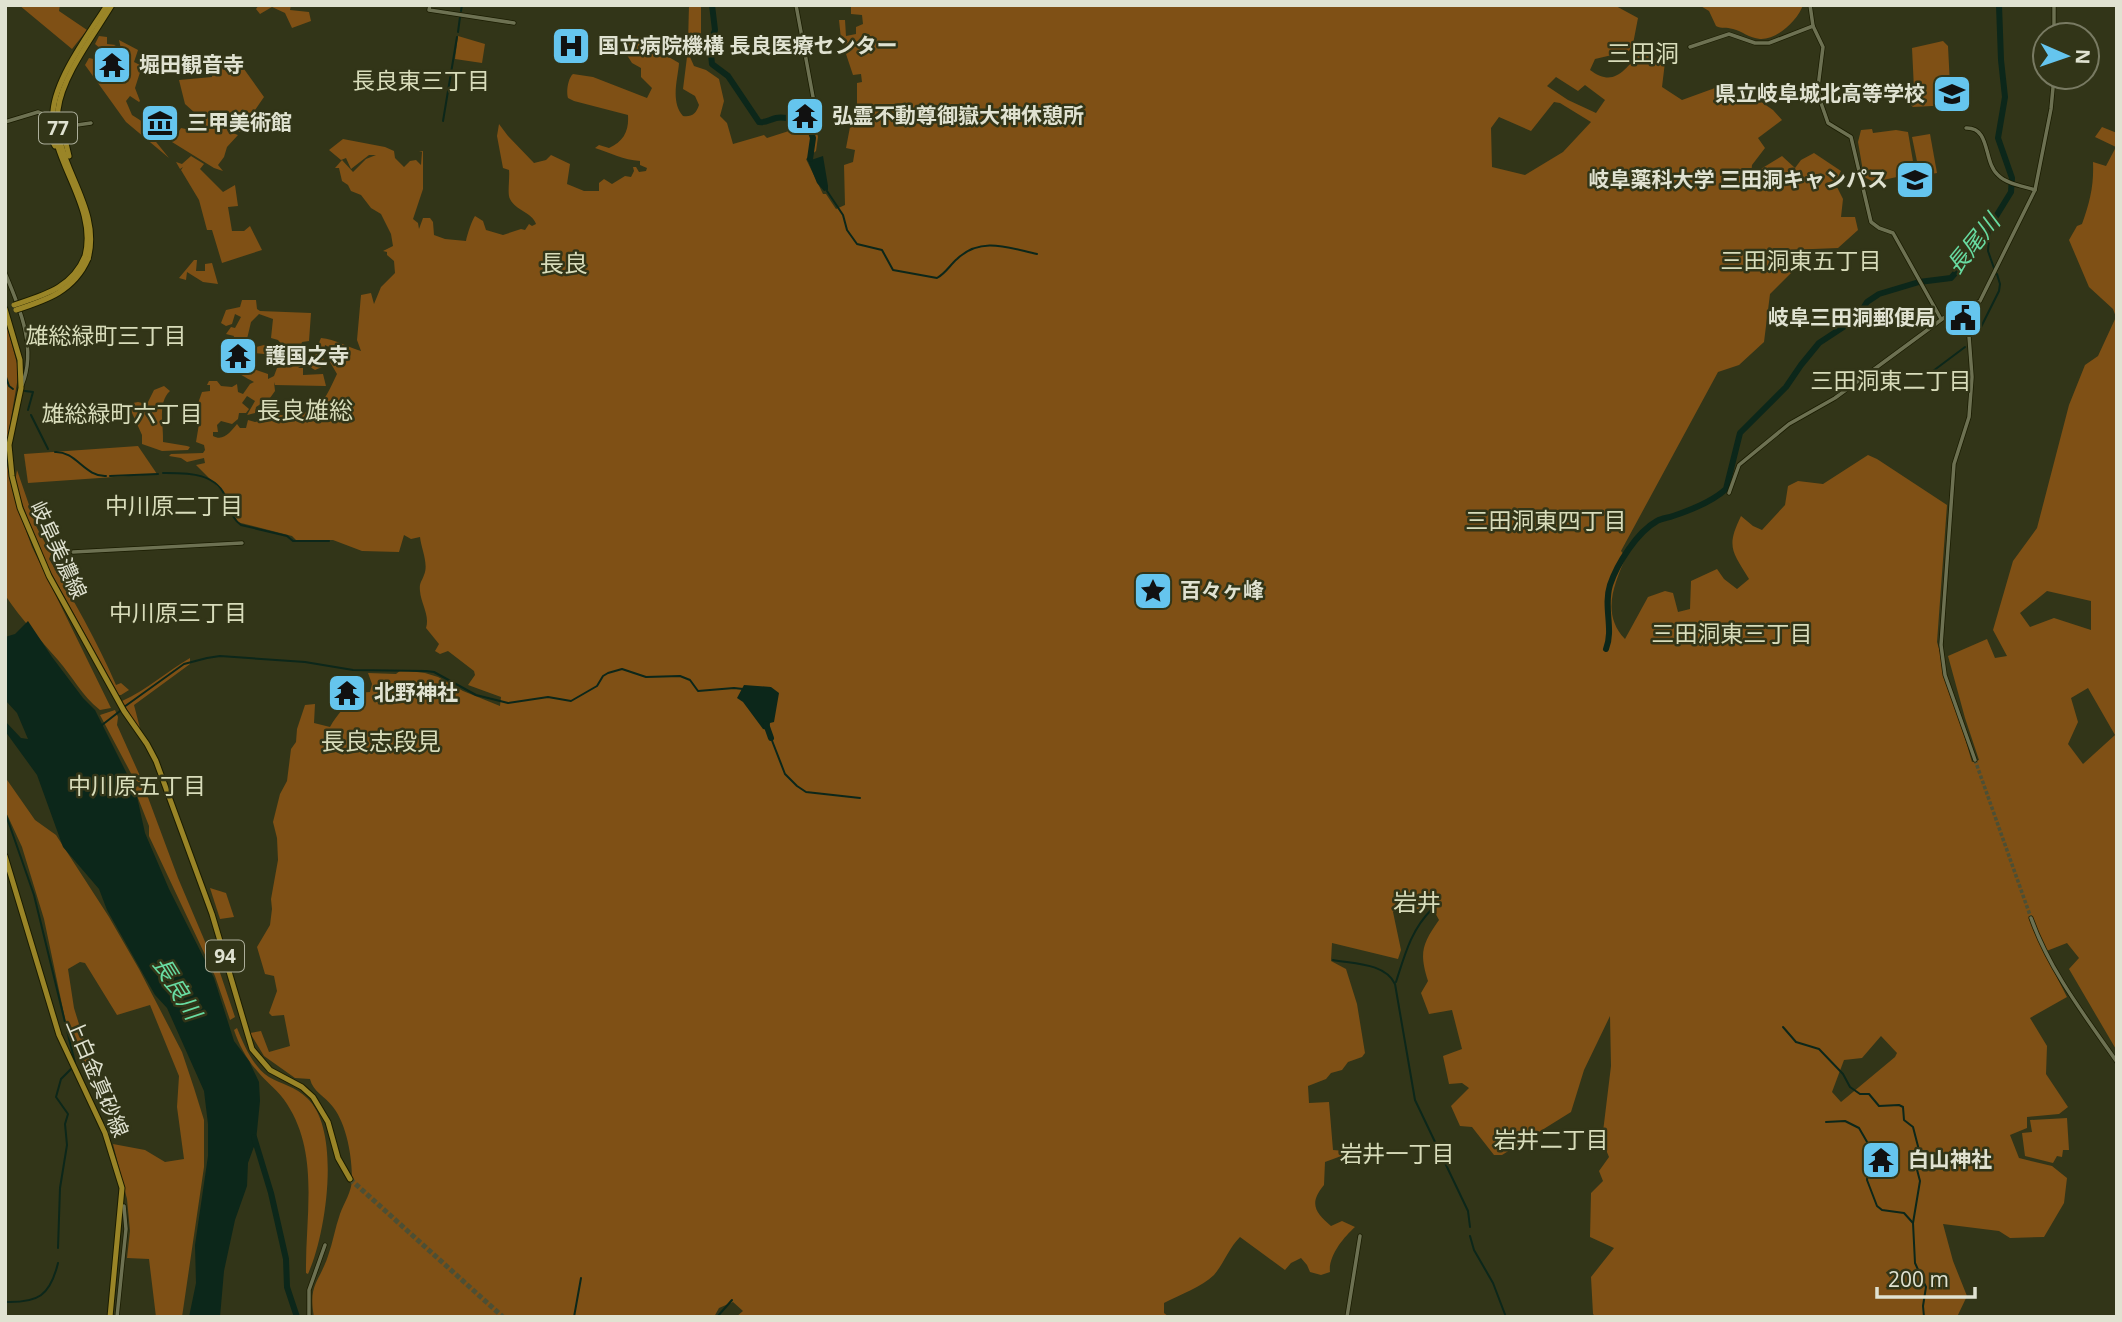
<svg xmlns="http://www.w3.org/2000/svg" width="2122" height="1322" font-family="'Open Sans','Noto Sans JP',sans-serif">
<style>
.green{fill:#7f5015;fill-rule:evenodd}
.water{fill:#0c271a}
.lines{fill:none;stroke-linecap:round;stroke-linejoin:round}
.stream{stroke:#0c271a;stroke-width:2}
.river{stroke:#0c271a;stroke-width:6}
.minor-tunnel{stroke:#4c4f34;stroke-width:3.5;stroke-dasharray:3.5 2;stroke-linecap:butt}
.major-tunnel{stroke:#4c4f34;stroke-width:5;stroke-dasharray:5 2.5;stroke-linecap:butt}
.minor-casing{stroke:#1a1c01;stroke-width:5}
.major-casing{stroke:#1a1c01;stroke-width:7}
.minor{stroke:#6d7152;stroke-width:3.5}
.major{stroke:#9a8527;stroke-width:5}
.major-bridge-casing{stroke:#1a1c01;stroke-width:7;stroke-linecap:butt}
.major-bridge{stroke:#9a8527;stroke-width:5}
.labels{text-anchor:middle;stroke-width:5;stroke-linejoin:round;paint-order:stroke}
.shield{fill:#323518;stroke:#acae9a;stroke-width:2}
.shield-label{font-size:19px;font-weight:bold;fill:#e0e2d1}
.poi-label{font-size:21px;font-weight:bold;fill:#e0e2d1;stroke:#323518;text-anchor:start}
.street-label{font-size:21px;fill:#e0e2d1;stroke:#323518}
.neighbourhood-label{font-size:23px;fill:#d8dcba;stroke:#323518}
.water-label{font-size:23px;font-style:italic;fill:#68dca2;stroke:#323518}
.quarter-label{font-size:24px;fill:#d8dcba;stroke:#323518}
</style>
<rect width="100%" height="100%" fill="#323518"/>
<g class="green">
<path d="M19,5H60L59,11L87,30L72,49Z"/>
<path d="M259,5H291L290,10L309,12L311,21L292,28L285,13L272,7L260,14L256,9Z"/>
<path d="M689,5H701V33L698,40L688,44Z"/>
<path d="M851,5H1614L1638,18L1633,44L1629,51L1595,59L1590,70C1614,88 1624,70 1640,53L1665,62L1662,87L1682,100L1715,88L1735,98L1754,97L1773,110L1782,120L1758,138L1765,148L1752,165L1751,175L1782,156L1795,168L1801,160L1814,153L1841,171L1835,183L1843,199L1841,217H1855L1858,230L1838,248L1788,250L1791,273L1770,294L1764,342L1739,365L1718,372L1621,551L1626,557C1614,584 1601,614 1625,639L1648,597L1665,591L1673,593L1678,612L1690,609L1691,581L1717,569L1724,579L1737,589L1749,579C1732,551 1726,547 1741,516L1753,526L1762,530L1785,505L1788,486L1798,481L1823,484L1868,455L1877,459L1947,505L1937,642L1972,762L1979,760L1965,718L1948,656L1987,639L1995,658L2007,656L1993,630L2013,561L2037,528L2069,405L2085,365L2098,356L2116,317L2113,309L2089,287L2069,240L2077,226L2082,224C2090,202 2094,185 2093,162L2106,166L2116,147L2095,137L2102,127L2117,133V1051L2069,969L2079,958L2067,943L2044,952L2067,997L2030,1018L2047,1046L2046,1074L2068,1107L2059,1114L2027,1117V1128L2010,1135L2019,1158L2052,1166L2067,1178L2064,1203L2044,1237L2010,1238L1999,1231L1943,1224L1953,1261L1967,1296L1957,1317H1596L1593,1314L1591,1277L1614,1248L1590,1237L1591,1193L1603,1181L1599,1171L1609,1157L1602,1140L1611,1066L1610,1016L1584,1070L1571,1112L1502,1155H1494L1472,1127L1460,1126L1451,1106L1469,1088L1462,1083L1449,1084L1443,1056L1462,1049L1452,1010L1429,1014L1421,993L1428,981C1419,953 1422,944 1439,920L1432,907L1393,912L1401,950L1398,959L1332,943L1331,961L1346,969L1357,1004L1365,1053L1362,1057L1348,1062L1342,1070L1331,1073L1326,1079L1308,1086L1309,1103L1329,1102L1333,1150L1345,1151L1344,1155L1325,1162L1324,1185C1308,1204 1316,1213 1331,1226L1342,1221L1355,1227C1344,1237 1328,1256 1330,1272L1321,1275L1310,1272L1307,1265L1301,1258L1291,1263L1285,1270L1240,1237C1229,1248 1224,1263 1214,1275C1202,1287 1179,1295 1164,1303V1313L1169,1317H736L743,1311L733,1302L719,1308L714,1317H314C308,1284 319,1283 328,1256C333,1242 335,1228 340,1214C344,1203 352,1191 352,1179C352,1157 347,1125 333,1107C325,1096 313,1092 310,1079L295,1078L264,1056L250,1033L261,1031L269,1052L290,1046L284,1015L272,1016L269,1013L277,991L274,976L265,974L257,947L270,925L272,909L271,899L278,860L277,838L273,822L280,794L287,781L291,749L296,742L297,729L305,705L315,704L314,723L330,727C337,714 347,705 356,693L370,692L372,684L368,673L396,674L401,670L425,673L438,677L463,691L500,706L501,697L468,685L475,675L474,671L448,651L440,654L435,651L439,644L426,628C430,615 421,604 420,591C419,583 422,581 424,575C429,564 421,548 420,537L411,539L404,535L399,552L362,551L333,540H296L292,536L237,522L224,493L196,465L205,463L204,458L187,462L181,458L169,456L171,454L203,453L205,450L204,445L196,442L201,412L196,409L202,392L210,391V385H207L209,381H217L221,386L232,387L237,384L238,392L243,394L250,384L254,382C236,372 225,368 226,344L232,343L234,336L226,334L231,327L235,328L241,317L235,314L232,324L226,326L221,323L226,310L240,307L242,300H256L257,309L260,311L311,313L309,341L302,342L301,345L283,346L278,340L271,338L273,319L259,314L251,322L247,339L252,340L256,347L268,344L278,348L275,355L253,353L246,361L247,367L268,374V379L274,376L277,368C291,367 314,366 318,349C319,345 319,341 321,338C335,339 349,348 361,351L357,340L361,295L371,293L374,304L381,287L395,273L394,261L387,255V252L383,251L393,246L391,234L381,214L371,208L361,195L351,191L348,185L342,181L339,168H335L342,160L353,172L366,159L376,155H369L351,169L346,158L341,160L329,150L343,139L385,147L394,151L395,158L404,167L410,161L416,160L421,165L422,152H419L423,151V189L413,219L418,223L419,229L423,218H430L433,222L434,235L445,239L466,241C467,235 472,220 475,216L483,221L486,230L503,235L521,229L525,230L529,224L532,226L536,224C532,212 516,211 510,199C507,195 510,177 509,170L503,168L497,136L499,124L508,136L534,163L546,160L551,155L570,164L567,184L584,191H599V183L604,179L612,184L625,176L631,177L634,171L633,167H636L639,172L646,171L647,168L640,165V161C623,160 611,153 595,148L599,145L609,148C624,141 629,131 628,115L574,101L568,98C566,92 568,78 573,74L593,77L647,98L652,88L641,77V68L632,63L625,52L628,41L634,36L645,38L643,49L667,56L679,63C678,79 670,101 683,116C692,117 696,114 699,105L695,96L683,89L687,57H690L694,66L706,70L719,79L724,101L720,116L727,123L733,144L764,135L767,138L792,130L794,123L807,128L815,125L818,137L816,151L806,159L823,194H826L836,209L845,205L844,165L853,162L855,150L846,148L850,127H863L865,112L857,109V83L862,82L861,74L853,75L841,39L839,20H845L846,36L856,34V27L863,24L862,15L851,14ZM1556,77L1578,91L1585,85L1605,100L1596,113L1568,100L1547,86ZM1554,102L1560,103L1591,122L1563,152L1525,175L1492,167L1491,128L1499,117L1531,131ZM325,345L331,348L330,362L337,374C327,394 322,412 297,414C288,415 279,417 271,412L269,413L275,418L255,422L248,420L246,428H240L237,424C231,431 224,442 213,436V432H218L217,425L221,421L232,424L238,419L239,413H246L249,409L242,403L247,396L255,401L247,415L255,413L256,407L270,398L275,391L274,382L275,385L326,386L323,374L303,375V368H298C306,362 308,366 315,370L322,367L314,365L323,362ZM2047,591L2091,601V630L2054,618L2030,627L2020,613ZM2088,688L2115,735L2083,764L2068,744L2078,722L2071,698ZM1881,1036L1897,1053L1895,1057L1841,1102L1832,1092L1844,1060L1862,1058Z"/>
<path d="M1699,5H1803C1798,20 1777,40 1760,39C1749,38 1742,31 1733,29C1726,27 1722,29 1716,26L1709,11Z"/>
<path d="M99,36L107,37V44L116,45L106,50L107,56L122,53L119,40L138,50L134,62L142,66L135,88L140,101L139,102L130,96L126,101L132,115L143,122L144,127L169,158L126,122L85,65L89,58L98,60L102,50L95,44Z"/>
<path d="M458,36L485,44L482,63L455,59Z"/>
<path d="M1943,41L1948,46L1951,105L1913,107L1910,104L1914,89L1912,48Z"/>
<path d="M234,55L264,97L240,132H230L238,135L227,147L224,157L218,165L223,171L214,168L172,142L181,128L200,132L205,122L185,104L179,80L212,77L213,67L206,65L208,56Z"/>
<path d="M1872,129L1873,133L1896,130L1908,132L1915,173L1874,182L1864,177L1858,142L1861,130Z"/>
<path d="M1930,134L1937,173L1920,176L1912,137Z"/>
<path d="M191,156L204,164L200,169L223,192L235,185L238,206L228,207L232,231H244L250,226L262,250L222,263L212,230H207L199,200L181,170L183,167L180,169L176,162L182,164Z"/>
<path d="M194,260H197L196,271H205V264L212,263L218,284L203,282L187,272L186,280L179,278Z"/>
<path d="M5,319L19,371L8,436L7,465L17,506L32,547L111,708L100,710C81,695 73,677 58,660C39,638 21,619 5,595Z"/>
<path d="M164,386L170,391C157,403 164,426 163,442L187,446L190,447L188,450L162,451L142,444V435L128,404L138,402L147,404L154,390Z"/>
<path d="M138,446L157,474L28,483L24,454Z"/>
<path d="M17,470L37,528L51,554L49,559C72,597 98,643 116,685L121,683L129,690L121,695H119L38,549L15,482Z"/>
<path d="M190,658V664L134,705L141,732L122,701C147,690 167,671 190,658Z"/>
<path d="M115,710L118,717L117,725L140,776V783L134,779L100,715Z"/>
<path d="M5,777L35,820L56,835L109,917L139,969L182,1052L194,1088L204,1120V1167L182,1317H156L149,1259L127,1258L130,1231L127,1199L113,1144L145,1150L165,1162L184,1159L177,1107L179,1076L150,1005L117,1015L85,963L80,962L68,969L74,1008L91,1063L82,1067L68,1033L44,919L22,847L5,810Z"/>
<path d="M143,784L178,878L209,951L213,952L235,1017L230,1020L215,976L149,836V826L134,788Z"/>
<path d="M210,888L226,893L234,917L220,919Z"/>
<path d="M237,1028C244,1045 253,1067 269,1077C281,1084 296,1087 307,1098C342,1130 326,1235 308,1274L306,1273C305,1217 320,1155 287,1104C279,1091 267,1083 258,1072C247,1060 239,1045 234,1030Z"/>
<path d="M2067,1118L2069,1150H2063L2062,1157L2057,1156L2053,1163L2025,1156L2022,1133L2032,1132L2030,1120Z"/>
</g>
<g class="water">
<path d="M823,156L828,186V190L824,191L817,183L808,161Z"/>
<path d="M28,621L52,657L83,698L95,710L136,792L145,833L169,889L214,978L234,1041L249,1061L259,1082L260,1101L256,1141L248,1163L247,1186L235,1220L224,1271L220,1317H189L196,1283L195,1245L208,1156V1124L204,1091L167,1008L155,995L107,910L99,889L63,847L37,775L5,731V721L21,738L28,739L17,713L5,700V637L15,634Z"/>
<path d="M744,685L771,687L779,693L774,722L770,723L769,730L763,729L743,702L737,698Z"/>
</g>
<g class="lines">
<g class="stream">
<path d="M461,11L462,5"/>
<path d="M458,32L460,17"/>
<path d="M443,121L457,37"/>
<path d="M827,191L843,215L847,230L857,244L882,250L893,270L937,278C946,273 950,265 957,259C981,236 1009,248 1037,254"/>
<path d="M1990,226L1988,251L1994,268"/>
<path d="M1979,331L1999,291L2000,284L1997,274"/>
<path d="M1933,371L1965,347"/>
<path d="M5,374L9,386L13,389"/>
<path d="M25,391L33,392L28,410"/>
<path d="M31,415L48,449"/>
<path d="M55,452C76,451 85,477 106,476"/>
<path d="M163,473C188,473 217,472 227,500C231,510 232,519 241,525L287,536L293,541H329"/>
<path d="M110,476L158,474"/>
<path d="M124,707L184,664L207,658L220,656L305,662L353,670L426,671L434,672L476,695L508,703L548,697L571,701L597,686L603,676L608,673L622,669L646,677L680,676L690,680L698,691L734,688L743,689"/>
<path d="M102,725L120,711"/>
<path d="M771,738L785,774L797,786L806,792L860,798"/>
<path d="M5,812L34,895L75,1063"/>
<path d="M1333,960C1354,964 1385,963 1395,984L1415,1100L1468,1211L1470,1227"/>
<path d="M1396,982C1405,954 1411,930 1432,909"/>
<path d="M1783,1027L1796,1042L1819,1049L1843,1074L1850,1087L1860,1094H1869L1879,1106L1899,1105L1903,1107L1904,1120L1913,1127L1920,1154L1915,1162L1920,1181L1913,1223"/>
<path d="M1826,1122L1845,1121L1859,1128L1870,1147L1867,1180L1877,1206L1882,1210L1904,1213L1913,1223L1915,1263L1926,1287L1923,1306L1924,1317"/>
<path d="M1470,1236L1474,1250L1493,1283L1506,1317"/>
<path d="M58,1248L60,1188L67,1145L65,1124L68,1114L56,1097L61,1079L72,1068"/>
<path d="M5,1302C38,1303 50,1296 58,1263"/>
<path d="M574,1317L581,1278"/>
<path d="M717,1317L732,1300"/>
</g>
<g class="river">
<path d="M712,5L715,30L710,44L712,64L728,76L759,122C767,123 768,120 776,118C785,116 802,121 809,126L813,138L810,159"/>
<path d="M1606,649C1614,629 1603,607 1610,585C1617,564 1637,532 1657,521C1662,518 1668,518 1673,516C1691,510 1712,502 1726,489L1740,433L1786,387L1801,365L1819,343L1857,318L1867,302L1879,294L1919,282L1951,278L1976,249L2011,192L2012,178L1998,138L2005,97L2001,60L1999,5"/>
<path d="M766,724L771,738"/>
<path d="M254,1137L271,1193L286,1259L287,1287L297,1317"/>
</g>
<path class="minor-tunnel" d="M1975,760L2031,918"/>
<path class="major-tunnel" d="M350,1179L503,1317"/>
<g class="minor-casing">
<g id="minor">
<path d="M430,5L429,10L514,23"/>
<path d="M796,5L816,113"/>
<path d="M1810,5L1813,26L1823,47L1818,87L1820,100L1828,123L1851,137L1871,222L1879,228L1893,233L1941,319"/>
<path d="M2054,5V35"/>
<path d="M1690,47L1729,34L1755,43H1769L1813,26"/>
<path d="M60,121L77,125L91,123"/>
<path d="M5,122L38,112L51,117"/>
<path d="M1966,128C1991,127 1983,162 1998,175C2007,184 2023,186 2035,190"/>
<path d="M5,273C20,308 37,349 22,385"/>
<path d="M1729,493L1739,465L1789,424L1835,398L1945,317L1967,309"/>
<path d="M73,552L242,543"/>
<path d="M1975,760L1945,675L1941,645L1954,464L1969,417L1972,377L1967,309L1980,301L2035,190L2051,109L2054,77"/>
<path d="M2031,918C2050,971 2085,1016 2117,1062"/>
<path d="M117,1317L126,1229L124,1206"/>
<path d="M309,1317V1290L325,1245"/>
<path d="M1347,1317L1360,1236"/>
</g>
</g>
<g class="major-casing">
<g id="major">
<path d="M48,133L55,146"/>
<path d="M64,135L69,156"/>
<path d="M85,256C98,205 49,161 53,111C56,77 89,34 107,5"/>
<path d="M88,259C103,206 51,162 58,110C62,76 94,35 112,5"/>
<path d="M5,309L20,360L21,388L9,445L12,476L20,508L49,576L124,711L147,744L156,761L212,914L252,1049L270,1070L302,1087L313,1097L328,1122L338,1158L350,1179"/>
<path d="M5,856L59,1035L105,1133L122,1188L110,1317"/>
</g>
</g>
<use href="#minor" class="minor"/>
<use href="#major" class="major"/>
<g class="major-bridge-casing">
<g id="major-bridge">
<path d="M14,305C44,295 72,288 85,256"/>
<path d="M16,310C47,300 74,291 88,259"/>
</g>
</g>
<use href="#major-bridge" class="major-bridge"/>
</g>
<defs>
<g id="hospital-square" transform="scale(2.0125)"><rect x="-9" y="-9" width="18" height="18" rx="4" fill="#65c5ee" stroke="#323518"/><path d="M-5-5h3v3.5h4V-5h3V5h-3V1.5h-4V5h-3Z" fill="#111"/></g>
<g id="temple-square" transform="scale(2.0125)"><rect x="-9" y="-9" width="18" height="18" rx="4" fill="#65c5ee" stroke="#323518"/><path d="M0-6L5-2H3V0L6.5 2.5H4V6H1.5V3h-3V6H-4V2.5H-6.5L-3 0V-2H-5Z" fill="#111"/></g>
<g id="school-square" transform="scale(2.0125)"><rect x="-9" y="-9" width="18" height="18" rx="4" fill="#65c5ee" stroke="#323518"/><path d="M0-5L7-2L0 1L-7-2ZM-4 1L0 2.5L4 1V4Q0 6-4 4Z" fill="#111"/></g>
<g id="museum-square" transform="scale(2.0125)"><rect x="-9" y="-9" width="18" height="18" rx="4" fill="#65c5ee" stroke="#323518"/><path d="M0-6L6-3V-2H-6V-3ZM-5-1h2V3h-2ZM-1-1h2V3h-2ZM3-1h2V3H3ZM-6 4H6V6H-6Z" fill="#111"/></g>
<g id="university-square" transform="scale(2.0125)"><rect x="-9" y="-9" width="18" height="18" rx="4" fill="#65c5ee" stroke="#323518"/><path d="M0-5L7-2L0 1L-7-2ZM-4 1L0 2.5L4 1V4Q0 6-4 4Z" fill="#111"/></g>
<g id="civic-square" transform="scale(2.0125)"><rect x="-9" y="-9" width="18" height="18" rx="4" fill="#65c5ee" stroke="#323518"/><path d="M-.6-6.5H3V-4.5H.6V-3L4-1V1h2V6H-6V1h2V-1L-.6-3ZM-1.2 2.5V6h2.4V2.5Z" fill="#111"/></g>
<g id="sight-square" transform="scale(2.0125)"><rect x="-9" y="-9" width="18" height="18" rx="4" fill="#65c5ee" stroke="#323518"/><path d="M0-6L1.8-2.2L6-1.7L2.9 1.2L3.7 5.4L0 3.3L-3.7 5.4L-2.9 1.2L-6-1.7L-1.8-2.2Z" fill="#111"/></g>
</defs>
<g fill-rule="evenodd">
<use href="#hospital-square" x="571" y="46"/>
<use href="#temple-square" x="112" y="65"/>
<use href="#school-square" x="1952" y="94"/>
<use href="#temple-square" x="805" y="116"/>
<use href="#museum-square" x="160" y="123"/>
<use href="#university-square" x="1915" y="180"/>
<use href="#civic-square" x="1963" y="318"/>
<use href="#temple-square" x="238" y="356"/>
<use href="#sight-square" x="1153" y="591"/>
<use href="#temple-square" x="347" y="693"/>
<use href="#temple-square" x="1881" y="1160"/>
</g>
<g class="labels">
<g class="shield">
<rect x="39" y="112.5" width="38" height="31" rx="5"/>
<rect x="206" y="940.5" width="38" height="31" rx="5"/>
</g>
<g class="shield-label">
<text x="58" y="135">77</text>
<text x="225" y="963">94</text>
</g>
<g class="poi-label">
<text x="598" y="53">国立病院機構 長良医療センター</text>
<text x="139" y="72">堀田観音寺</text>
<text x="1925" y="101" text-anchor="end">県立岐阜城北高等学校</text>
<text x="832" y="123">弘霊不動尊御嶽大神休憩所</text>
<text x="187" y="130">三甲美術館</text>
<text x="1888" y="187" text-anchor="end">岐阜薬科大学 三田洞キャンパス</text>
<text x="1936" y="325" text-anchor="end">岐阜三田洞郵便局</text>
<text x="265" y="363">護国之寺</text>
<text x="1180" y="598">百々ヶ峰</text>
<text x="374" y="700">北野神社</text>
<text x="1908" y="1167">白山神社</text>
</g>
<g class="street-label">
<text transform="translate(58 550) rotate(65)" y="7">岐阜美濃線</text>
<text transform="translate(97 1078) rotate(67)" y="7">上白金真砂線</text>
</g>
<g class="neighbourhood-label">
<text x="421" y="89">長良東三丁目</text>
<text x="1801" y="269">三田洞東五丁目</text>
<text x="106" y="344">雄総緑町三丁目</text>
<text x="1891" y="389">三田洞東二丁目</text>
<text x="122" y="422">雄総緑町六丁目</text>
<text x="174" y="514">中川原二丁目</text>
<text x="1546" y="529">三田洞東四丁目</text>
<text x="178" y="621">中川原三丁目</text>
<text x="1732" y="642">三田洞東三丁目</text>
<text x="137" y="794">中川原五丁目</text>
<text x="1551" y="1148">岩井二丁目</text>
<text x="1397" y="1162">岩井一丁目</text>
</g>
<g class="water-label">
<text transform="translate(1973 244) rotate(-51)" y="8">長尾川</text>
<text transform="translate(177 988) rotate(58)" y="8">長良川</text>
</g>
<g class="quarter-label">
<text x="1643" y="62">三田洞</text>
<text x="564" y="272">長良</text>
<text x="305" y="419">長良雄総</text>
<text x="381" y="750">長良志段見</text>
<text x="1417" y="911">岩井</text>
</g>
</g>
<rect width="2122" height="1322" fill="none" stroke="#e0e2d1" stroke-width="14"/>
<g transform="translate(2066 56) rotate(92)"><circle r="33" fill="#323518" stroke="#787a62" stroke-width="2"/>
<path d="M0-5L12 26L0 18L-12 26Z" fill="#65c5ee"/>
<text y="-10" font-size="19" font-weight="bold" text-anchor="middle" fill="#e0e2d1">N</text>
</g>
<path d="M1877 1287v10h98v-10" fill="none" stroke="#e0e2d1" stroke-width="3.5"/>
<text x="1888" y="1287" font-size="21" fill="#e0e2d1" stroke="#323518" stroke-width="5" paint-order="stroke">200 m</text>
</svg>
